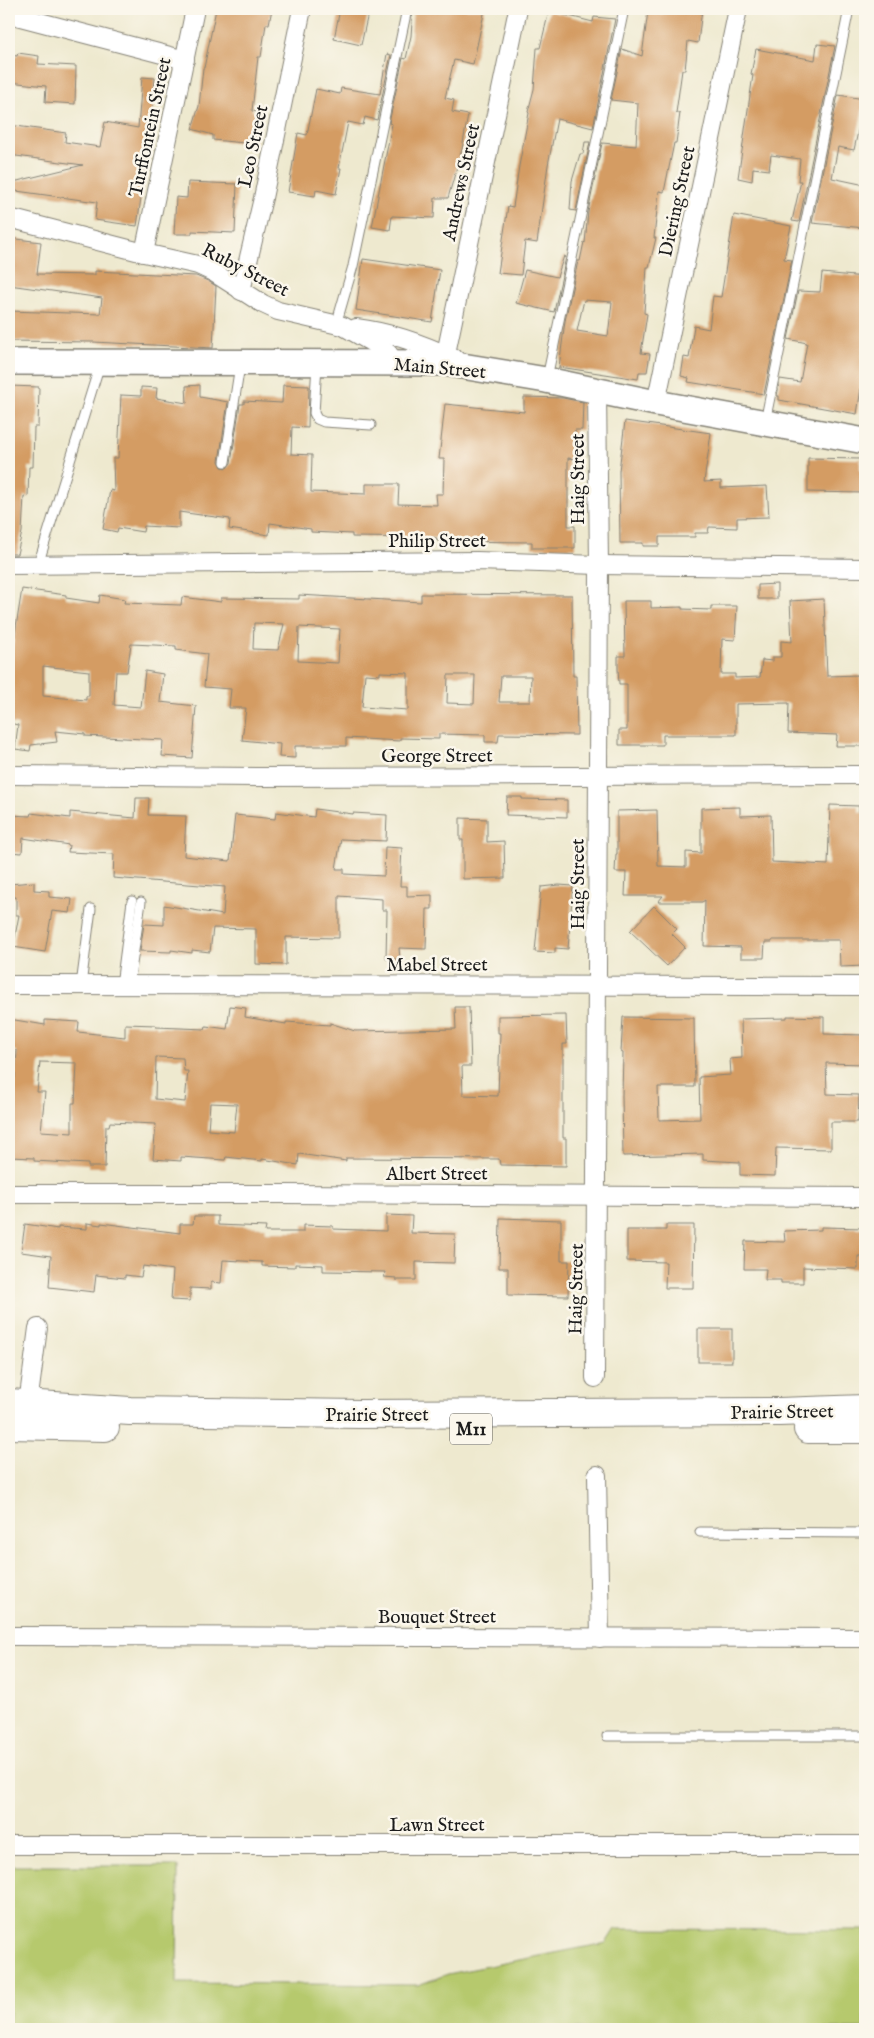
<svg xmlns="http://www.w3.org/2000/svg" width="874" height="2038" font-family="'IM FELL English',serif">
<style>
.green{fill:#b6c96d;stroke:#697244}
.building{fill:#d49c64;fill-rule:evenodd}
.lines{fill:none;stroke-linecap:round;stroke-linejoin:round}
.lane-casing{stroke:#858276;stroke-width:11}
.street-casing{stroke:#858276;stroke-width:20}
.secondary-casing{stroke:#858276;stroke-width:28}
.primary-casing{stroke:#858276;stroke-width:30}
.lane{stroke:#fff;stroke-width:9}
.street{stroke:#fff;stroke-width:18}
.secondary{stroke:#fff;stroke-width:25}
.primary{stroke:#fff;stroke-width:28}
.labels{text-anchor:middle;stroke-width:5;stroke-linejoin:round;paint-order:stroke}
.shield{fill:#fbf7ec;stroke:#5f5e5a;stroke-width:1}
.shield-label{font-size:18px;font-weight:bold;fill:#1c1c1c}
.street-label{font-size:19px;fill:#1c1c1c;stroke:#fbf7ec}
</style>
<rect width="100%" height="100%" fill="#fbf7ec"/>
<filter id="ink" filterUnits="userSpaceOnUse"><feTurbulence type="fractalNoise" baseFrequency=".02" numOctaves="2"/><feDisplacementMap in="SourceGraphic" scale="10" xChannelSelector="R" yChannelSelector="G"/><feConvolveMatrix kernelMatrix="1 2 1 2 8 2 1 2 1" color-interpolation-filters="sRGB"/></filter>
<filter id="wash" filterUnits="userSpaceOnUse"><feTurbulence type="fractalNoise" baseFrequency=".0096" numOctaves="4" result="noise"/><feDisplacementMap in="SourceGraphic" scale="20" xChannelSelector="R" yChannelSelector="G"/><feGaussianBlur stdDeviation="1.12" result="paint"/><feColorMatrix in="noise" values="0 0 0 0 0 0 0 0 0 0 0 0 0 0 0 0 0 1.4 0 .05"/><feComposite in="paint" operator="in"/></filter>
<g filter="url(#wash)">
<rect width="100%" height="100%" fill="#eee9cf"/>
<path class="green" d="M9,1866H178L177,1983L418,1985L448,1974L606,1943L615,1929L865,1930V2029H9Z"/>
<g id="blocks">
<g class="building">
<path d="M216,9H272L269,24H266L261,57H258L252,111L257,112L255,144L213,140V135L192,129L199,106L203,68H204Z"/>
<path d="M340,9H369L361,45L334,39Z"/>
<path d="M413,9H485L473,64L454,60L445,98L454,100L452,112L468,115L462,149L448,198H435L434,218L392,216L390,230L372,227L392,124L389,123L403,58L406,59L411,36Z"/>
<path d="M664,9H702L698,43L688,41L685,70H682L676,113H680L676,143H674L664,192L659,191L654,238H656L649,267H647L644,313L647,314L641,353L650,354L647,372H639L638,379L559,367L565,321L578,261H580L584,242L585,243L588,212L602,143L636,146L638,103L611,100L622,49L642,56L648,11L663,14ZM584,300L612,302L608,336L577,331Z"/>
<path d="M549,11L593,22L594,17L615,19L593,128L557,119L548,165L537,243L525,241L521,275L498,273L508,206L513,207L519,166L529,113L528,112L534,89L537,48H540Z"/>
<path d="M817,44L835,46L799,222L792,221L801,181H798L800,159L771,155L769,170L753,168L752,181L738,178L753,75L751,74L756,49L815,60Z"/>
<path d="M18,53L39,56L38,64L76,66L75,104L45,102L46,86L9,82V55L17,56Z"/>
<path d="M387,54L391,55L377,120L365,117L363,125L348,122L339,168H341L336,194L316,190L315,196L288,192L298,133L307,135L316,89L340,94L341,88L380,94Z"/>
<path d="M142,77L155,78L150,149L148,148L137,226L95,220L97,202L9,190V183L83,165L9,155V125L66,133L65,142L100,147L105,122L138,128Z"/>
<path d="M838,95L865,99L854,150L838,147L832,178L865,185V228L812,223Z"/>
<path d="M585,142H590L576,211L570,210L572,181L580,154H583Z"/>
<path d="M188,182L237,184L235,233L192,231V234H174L176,197L187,198Z"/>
<path d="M734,215L791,226L784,259L792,260L764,394L688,382L689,378L681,376L684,357L689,358L694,326L709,329L713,296L721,297Z"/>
<path d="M9,238L41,242L37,274L95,275V271L196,276L208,281L216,286L213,348L93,342L9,341V311L100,314L102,298L9,285Z"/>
<path d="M564,256L566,257L554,312L516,303L525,270L557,277Z"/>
<path d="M363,259L440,270L432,322L356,310Z"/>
<path d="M822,273L865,277V338L862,357H865V363L857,414L779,400V396H777L780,379L800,382L807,343L788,339L798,291L820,292Z"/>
<path d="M200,385V397L228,402L219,461L222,467L227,468L231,463L240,404H244V401L282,403L283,385L309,386L308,428L292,427L291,454L312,455L311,492L366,494V484H399L398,504L437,505L436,494H443L444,459H439L445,404L524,412V397L563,398L583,402L582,430H575V459L568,458V526H575V548H532V542L437,541V538L352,537V534L311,532V529L270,523L269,535L229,529L230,519L179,512V528L144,526L143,532L118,528L117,532L103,529L110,490L114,491L113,458H118L121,395L141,396V387L157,388L156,398L187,403L186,386Z"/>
<path d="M9,386L39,387L38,427H34L33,467H29L28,497L24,496L22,532L17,554H9L11,496H9Z"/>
<path d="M625,421L711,433L704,482L721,481V488L767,486L769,517L737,518V528L709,527L708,533H695V537H659V546H643V543H620L619,471Z"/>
<path d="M808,458L860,459V471H865V493L808,492Z"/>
<path d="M777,584V599H758V585Z"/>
<path d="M22,589L66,595V598L99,603L100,595L125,599L124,603L181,605L182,597L221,602V598L299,599V595L421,602V594L572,595L573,676H576L577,735L499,734L498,742H485V735L439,734V739L400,738V741L346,738V746H295V758L279,757L280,744L242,740L246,708H229L231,689L204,687L207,654L176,650V646L131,644L127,672H116L114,705L141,707L145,671L163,674L160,702L196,706L192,758L162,756L163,740L85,736V734L55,731L57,742L31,745L30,751L15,749L18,725L9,723L11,703H9V671ZM254,623L284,624L278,650L253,649ZM299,627L340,629L338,663L298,661ZM43,666L89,671V696H86V700L43,696ZM380,672L408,673V710L362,707L365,674L380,675ZM448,675H475L474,704L447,703ZM501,676H531L530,702H499Z"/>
<path d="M824,599L827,676L860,675L861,689H865V746H836L837,735L788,733L789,703L736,704V735H663V745H619V730H627V684H619L618,669V656H625L624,601H651V608L682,607V609L711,610V606H737L735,640L722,639L721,674H735V678L760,677L762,660L773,661V657H781V641L792,642L790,601Z"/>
<path d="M507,797H522V799L567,800V817L506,815Z"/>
<path d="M136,798H149L148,815L186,816L184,856L230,861L235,815L275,819L276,812L314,817L315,809L353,814V813L387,815L386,841L341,839L336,869H344V874L384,876L385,847L402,848L400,886H407V896L432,895V909H427L426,949L399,948L400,959H386L387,910H382V899L339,896V938L286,937V965L256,964V929L213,928L210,952L192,950V953L171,950V952L140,951L144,924L164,925V905L223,915L225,887L113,878L114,854L68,852L69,845L23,838L22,853L9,852V815L30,816L31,813L70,818V812L135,818Z"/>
<path d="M830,805L859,806V812L865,813V966L840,967L839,940H772V942H765L764,958H741V947L704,946L705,900L702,902H658L663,896H625L626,872H615L616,854H617V811L657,810L658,866L686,867V852L701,853V808L740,807V816L771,815L772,862L828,865Z"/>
<path d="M460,818L487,819V842L504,841L505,878L463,879V840H460Z"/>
<path d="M34,882V890L49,891V897L72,899L70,913L52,911L45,952L13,947L19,915H16V897L9,898V884Z"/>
<path d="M559,885L573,886L568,949L555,948V953L535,952L541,887Z"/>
<path d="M654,906L677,929L672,934L685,947L667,966L630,931Z"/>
<path d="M230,1006L246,1008L245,1017L286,1024V1022L330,1025V1023L355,1031L456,1029L455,1007H469L471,1066H462L463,1095L498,1096L500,1033H498V1016L566,1015L567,1044H563V1138H566V1166L500,1165L499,1159L346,1158V1161L299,1154L298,1165L262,1159V1161L226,1157L225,1160L181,1157V1161L153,1159L156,1124L110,1122L109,1126H106L105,1167H88V1164L34,1161V1158L9,1157V1077L15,1078L17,1051L9,1050V1019L45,1025V1020L79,1022L78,1032L125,1037V1024L156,1025V1027L205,1029L206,1026L227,1029ZM156,1057L183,1058L184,1071H188L185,1102L155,1099ZM40,1062L77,1063L75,1103H72V1133L41,1131L45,1092H37ZM210,1103L237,1104L234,1132L208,1130Z"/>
<path d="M787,1016L824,1017V1034L865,1035V1064L826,1063L827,1094L859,1095L858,1122H831V1149L776,1148L775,1176L740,1175V1162L703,1160V1154L623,1156L622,1095L623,1053L621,1052L623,1017L694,1018L695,1087H658L659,1120L700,1119L699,1077L731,1075L730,1059L742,1058L741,1019L787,1018Z"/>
<path d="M386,1215L412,1216L411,1233L455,1234L454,1263L416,1262V1280H396V1278L384,1277L385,1272L323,1271V1265L295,1264V1267L262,1266V1262L223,1260L221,1283L211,1282V1289L190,1288V1301L171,1300L173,1270L143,1266L141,1277L125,1275V1278L96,1275L94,1292L49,1287L51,1256L21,1252L25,1224L58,1229V1227L87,1229V1223L101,1225V1223L180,1233V1224H193L194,1216H218V1225L266,1227L265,1232H303V1225L333,1226V1229L386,1231Z"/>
<path d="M500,1218L561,1220V1261H569L568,1296L508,1295V1268H499Z"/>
<path d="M666,1225H694L693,1288H665L666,1262L627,1261V1230H666Z"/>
<path d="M821,1227L865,1228V1256H858V1269L803,1267V1283H781V1280H765L766,1269H744L745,1241L785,1242L784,1231L821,1230Z"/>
<rect x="698" y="1329" width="34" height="33"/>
</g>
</g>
</g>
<g filter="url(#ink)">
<use href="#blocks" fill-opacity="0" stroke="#858276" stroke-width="1"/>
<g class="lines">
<g class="lane-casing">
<g id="lane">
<path d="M336,325L353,266L407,9"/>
<path d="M317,365L314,413L317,419L324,422L371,425"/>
<path d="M547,378L624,9"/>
<path d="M765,422L849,9"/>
<path d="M225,462L240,365"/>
<path d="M38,565L100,364"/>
<path d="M81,985L91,909"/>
<path d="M121,985L132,901"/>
<path d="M129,985L141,902"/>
<path d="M700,1532L865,1533"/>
<path d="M607,1736H865"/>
</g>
</g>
<g class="street-casing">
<g id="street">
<path d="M9,14L185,60"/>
<path d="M9,218L144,253L198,265L213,272L263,304L278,311L343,326L378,346L388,353L395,363"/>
<path d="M144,253L195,9"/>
<path d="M241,291L263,198L302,9"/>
<path d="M356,328C390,332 423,344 455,359"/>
<path d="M444,363L518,9"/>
<path d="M656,403L738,9"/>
<path d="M9,565L477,561L599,565L865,568"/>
<path d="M9,775L258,777L865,775"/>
<path d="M9,985L865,986"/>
<path d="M9,1194H284L865,1197"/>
<path d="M595,1378L599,565L597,390"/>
<path d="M28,1404L38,1328"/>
<path d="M597,1475L600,1638"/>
<path d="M9,1636L865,1638"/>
<path d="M9,1845H865"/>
</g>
</g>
<g class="secondary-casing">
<path id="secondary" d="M9,362L444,363L546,380L656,403L865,441"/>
</g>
<g class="primary-casing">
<g id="primary">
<path d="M9,1403L130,1411L360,1414L779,1412L865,1409"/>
<path d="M9,1425L105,1427"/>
<path d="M808,1429H865"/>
</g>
</g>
<use href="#lane" class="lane"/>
<use href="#street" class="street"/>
<use href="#secondary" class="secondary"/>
<use href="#primary" class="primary"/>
</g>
</g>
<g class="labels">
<rect class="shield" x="450" y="1413.5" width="42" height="31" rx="4"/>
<g class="shield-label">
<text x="471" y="1435">M11</text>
</g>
<g class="street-label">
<text transform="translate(149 127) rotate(-78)" y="7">Turffontein Street</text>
<text transform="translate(252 146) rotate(-78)" y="7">Leo Street</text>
<text transform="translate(460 182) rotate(-78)" y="7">Andrews Street</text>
<text transform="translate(676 201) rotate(-78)" y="7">Diering Street</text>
<text transform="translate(246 269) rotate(27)" y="7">Ruby Street</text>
<text transform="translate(440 367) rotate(5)" y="7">Main Street</text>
<text transform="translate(577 479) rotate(-90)" y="7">Haig Street</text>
<text x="437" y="547">Philip Street</text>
<text x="437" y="762">George Street</text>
<text transform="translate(577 884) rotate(-90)" y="7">Haig Street</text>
<text x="437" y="971">Mabel Street</text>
<text x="437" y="1180">Albert Street</text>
<text transform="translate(575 1289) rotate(-89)" y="7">Haig Street</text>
<text transform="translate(782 1411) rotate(-1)" y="7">Prairie Street</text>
<text x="377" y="1421">Prairie Street</text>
<text x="437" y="1623">Bouquet Street</text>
<text x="437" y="1831">Lawn Street</text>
</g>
</g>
<rect width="874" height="2038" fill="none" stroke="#fbf7ec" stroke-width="30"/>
</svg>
